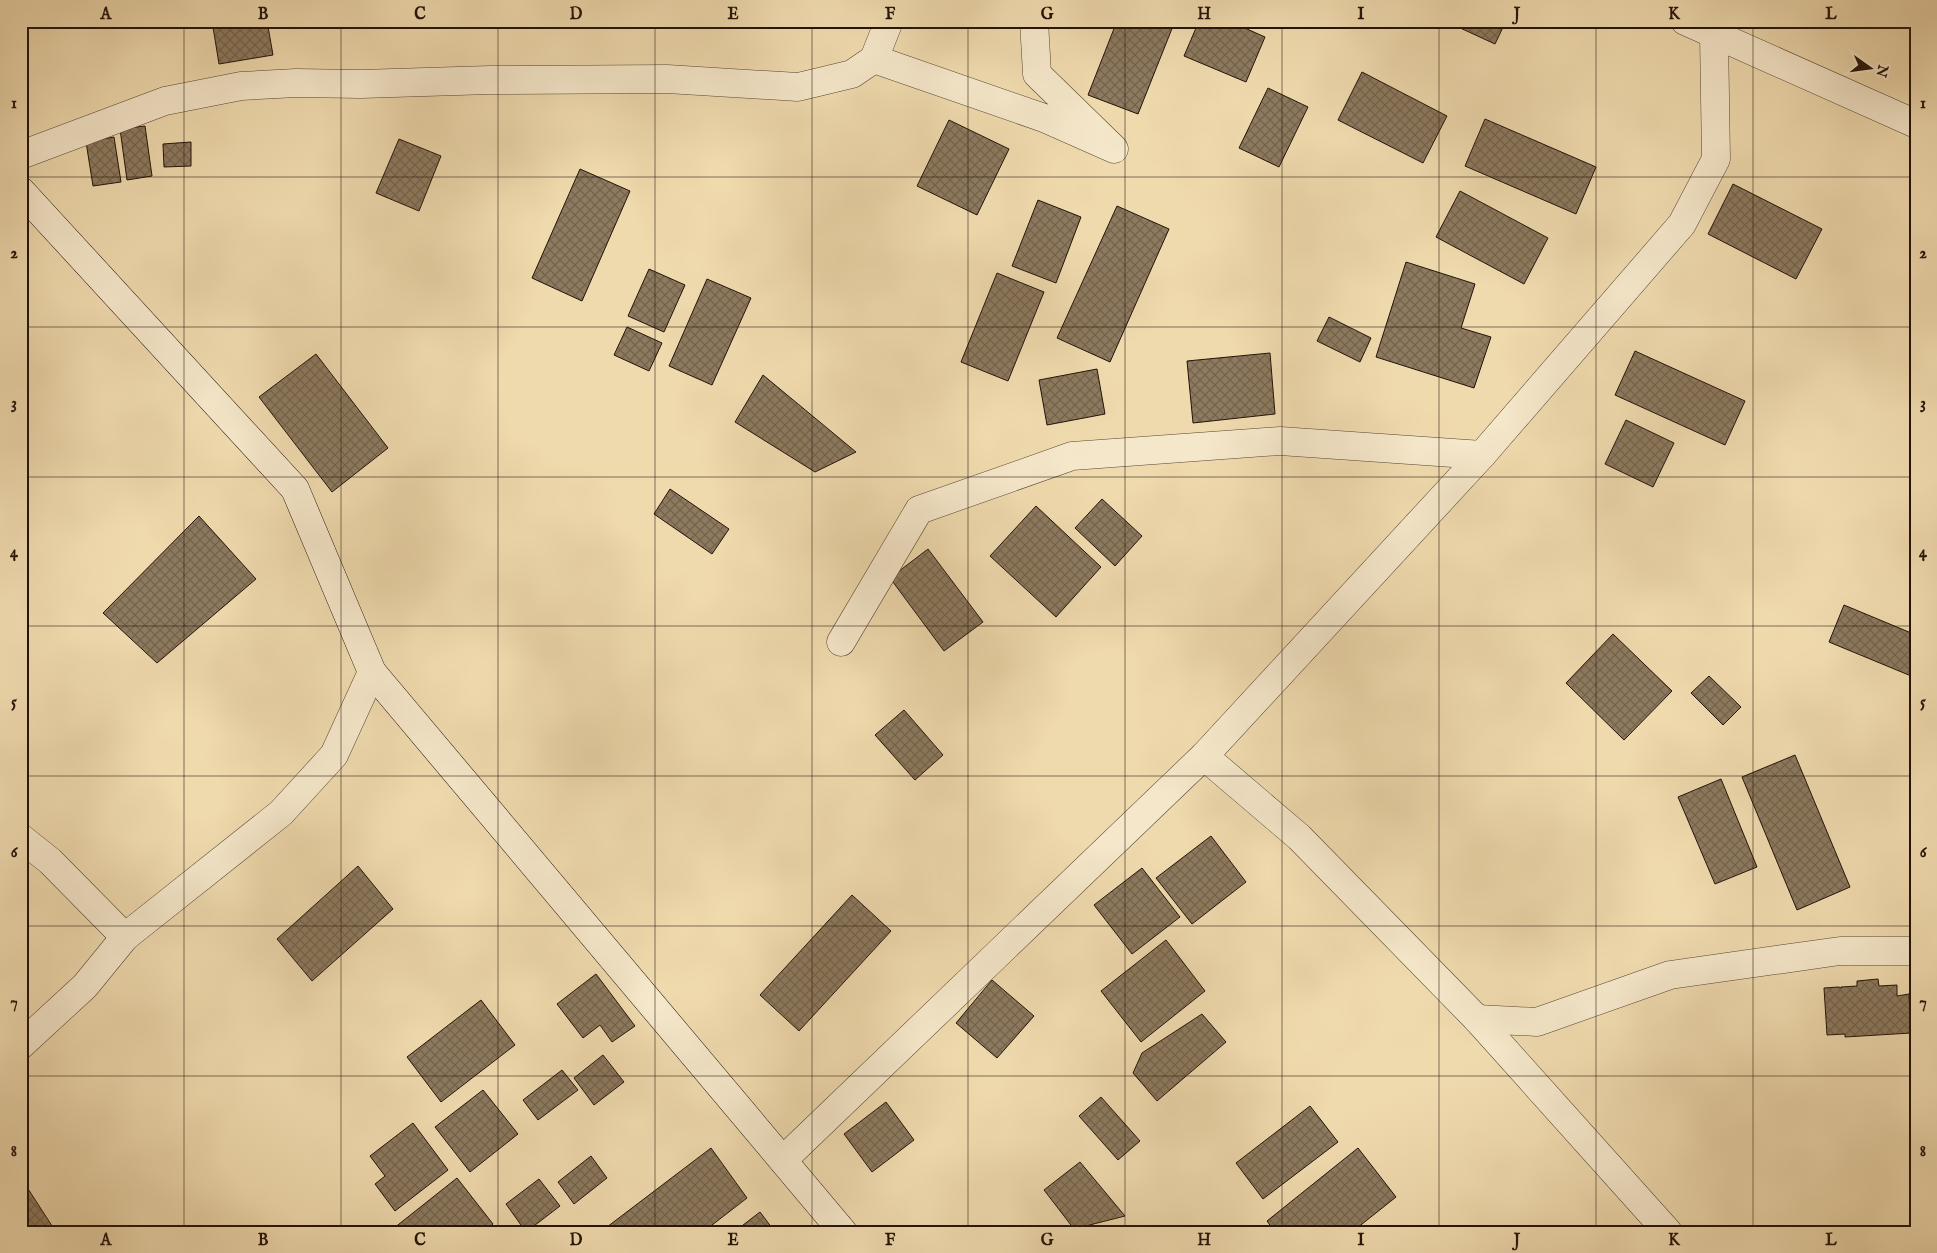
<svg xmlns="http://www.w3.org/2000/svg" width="1937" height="1253" font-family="'IM FELL English',serif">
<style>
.building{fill:url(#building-cross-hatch);stroke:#231309}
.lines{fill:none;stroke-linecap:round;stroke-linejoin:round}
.street-casing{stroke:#564532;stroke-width:29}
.secondary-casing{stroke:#231309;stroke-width:29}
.street{stroke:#f5e7ca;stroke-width:28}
.secondary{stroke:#f5e7ca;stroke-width:28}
.grid{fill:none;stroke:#231309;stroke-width:1;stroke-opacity:0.55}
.neatline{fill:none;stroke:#231309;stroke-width:2}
.grid-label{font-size:16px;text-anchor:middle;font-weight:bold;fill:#231309}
</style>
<defs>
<pattern id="building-cross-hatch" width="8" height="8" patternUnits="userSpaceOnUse" patternTransform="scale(1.25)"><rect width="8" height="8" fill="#8d7a5f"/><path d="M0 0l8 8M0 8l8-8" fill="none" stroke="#73634d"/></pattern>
</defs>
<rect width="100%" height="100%" fill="#efdaae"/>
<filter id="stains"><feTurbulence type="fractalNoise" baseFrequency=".004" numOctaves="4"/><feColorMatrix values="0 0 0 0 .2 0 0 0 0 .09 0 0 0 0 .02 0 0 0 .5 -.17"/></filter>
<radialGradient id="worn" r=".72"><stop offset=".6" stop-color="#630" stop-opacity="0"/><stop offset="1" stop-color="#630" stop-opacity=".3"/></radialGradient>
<g class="building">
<path d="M244,21H267L273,55L219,64L213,27Z"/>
<path d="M1117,21H1175L1138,114L1088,95Z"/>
<path d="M1199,21H1229L1265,37L1246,82L1184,56Z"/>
<path d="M1445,21H1506L1495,44Z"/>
<path d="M1362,72L1447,116L1423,163L1338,120Z"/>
<path d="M1268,88L1308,107L1279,167L1239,148Z"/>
<path d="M1485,119L1596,167L1576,214L1465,166Z"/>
<path d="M949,120L1009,149L977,215L917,186Z"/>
<path d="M145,126L152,176L127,180L120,129Z"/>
<path d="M114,137L121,182L93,186L86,142Z"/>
<path d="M399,139L441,156L419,211L376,193Z"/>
<path d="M191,142V166L164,167L163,144Z"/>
<path d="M580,169L630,191L582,301L532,278Z"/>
<path d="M1733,184L1822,229L1796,279L1708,234Z"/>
<path d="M1460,191L1548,238L1524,284L1436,237Z"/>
<path d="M1038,200L1081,217L1056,283L1012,266Z"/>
<path d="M1117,206L1169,229L1110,362L1057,338Z"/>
<path d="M1406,262L1475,284L1461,328L1491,337L1474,388L1376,357Z"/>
<path d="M649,269L685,285L664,332L628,316Z"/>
<path d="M997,273L1044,292L1008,381L961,362Z"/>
<path d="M707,279L751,298L712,385L669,366Z"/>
<path d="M1329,317L1371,338L1360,362L1317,341Z"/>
<path d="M627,327L662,343L649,371L614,355Z"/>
<path d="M1635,351L1745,401L1725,445L1615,395Z"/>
<path d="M1270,353L1275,414L1193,423L1187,361Z"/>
<path d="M316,354L388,448L332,492L259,397Z"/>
<path d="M1097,369L1105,414L1047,425L1039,380Z"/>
<path d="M763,375L856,452L815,472L735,422Z"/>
<path d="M1626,420L1674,443L1653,487L1605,464Z"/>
<path d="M670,489L729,529L712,554L654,514Z"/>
<path d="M1102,499L1142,536L1115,566L1075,528Z"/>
<path d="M1036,506L1101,567L1056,617L990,556Z"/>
<path d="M199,516L256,579L157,663L103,613Z"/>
<path d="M928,549L983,622L944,651L890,578Z"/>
<path d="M1844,605L1916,635V678L1829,642Z"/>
<path d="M1613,634L1672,691L1624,740L1566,683Z"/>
<path d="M1709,676L1741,707L1723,725L1691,693Z"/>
<path d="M904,710L943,755L915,780L875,735Z"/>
<path d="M1795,755L1850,887L1797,910L1742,777Z"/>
<path d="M1721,779L1757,867L1715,884L1678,797Z"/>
<path d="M1211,836L1246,882L1192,924L1156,878Z"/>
<path d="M358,866L393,909L312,981L277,939Z"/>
<path d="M1142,868L1180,917L1132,954L1094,905Z"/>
<path d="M852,895L891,931L799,1031L760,995Z"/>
<path d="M1166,940L1205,991L1141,1042L1101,991Z"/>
<path d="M596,974L635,1026L612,1042L600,1025L583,1038L557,1004Z"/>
<path d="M1878,979L1879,986L1897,985V996L1909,994L1911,1033L1845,1037V1034L1827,1035L1824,988L1839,987L1841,988V987L1857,986V981Z"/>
<path d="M992,980L1034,1016L997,1058L956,1023Z"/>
<path d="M481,1000L515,1045L441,1102L407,1057Z"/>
<path d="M1202,1014L1226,1042L1157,1101L1133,1073L1142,1053Z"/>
<path d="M603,1055L624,1082L594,1105L574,1078Z"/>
<path d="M562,1070L578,1090L538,1120L523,1100Z"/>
<path d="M483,1090L518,1134L470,1172L435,1127Z"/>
<path d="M1101,1097L1140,1141L1118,1160L1079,1116Z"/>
<path d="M886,1102L914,1140L872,1172L844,1134Z"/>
<path d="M1310,1106L1338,1142L1263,1199L1236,1163Z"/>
<path d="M413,1123L448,1170L395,1211L375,1184L385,1176L370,1156Z"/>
<path d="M711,1148L747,1198L703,1232H610L607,1227Z"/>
<path d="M1358,1148L1396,1197L1352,1232H1275L1267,1221Z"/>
<path d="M591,1156L607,1178L574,1204L558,1182Z"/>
<path d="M1080,1162L1125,1216L1074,1229L1044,1190Z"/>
<path d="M21,1178L56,1232H21Z"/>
<path d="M457,1178L493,1224L484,1232H389Z"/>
<path d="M539,1179L560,1206L526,1232L506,1204Z"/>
<path d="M760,1212L775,1232H734Z"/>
</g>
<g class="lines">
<g class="street-casing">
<g id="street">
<path d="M1685,21L1916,124"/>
<path d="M874,59L1044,118L1114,149L1037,74L1034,21"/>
<path d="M21,155L165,101L241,86L296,83L361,84L490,80L667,79L798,87L852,74L874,59L889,21"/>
<path d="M841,642L919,510L1072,456L1280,441L1482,455"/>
<path d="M1204,756L1299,837L1477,1019L1668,1232"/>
<path d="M21,838L50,861L125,937"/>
<path d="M1477,1019L1537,1022L1670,975L1840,951H1916"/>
<path d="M21,1045L85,986L125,937L281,813L334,755L372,672"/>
<path d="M783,1160L1204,756L1482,455L1682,224L1716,159L1714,35L1727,21"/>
</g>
</g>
<g class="secondary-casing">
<path id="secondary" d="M21,191L295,489L372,672L843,1232"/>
</g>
<use href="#street" class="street"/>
<use href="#secondary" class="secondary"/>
</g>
<path class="grid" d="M184,21V1232M341,21V1232M498,21V1232M655,21V1232M812,21V1232M968,21V1232M1125,21V1232M1282,21V1232M1439,21V1232M1596,21V1232M1753,21V1232M21,177H1916M21,327H1916M21,477H1916M21,626H1916M21,776H1916M21,926H1916M21,1076H1916"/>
<rect width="1937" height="1253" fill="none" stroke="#efdaae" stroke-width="55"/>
<g transform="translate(1870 68) rotate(104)" stroke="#f5e7ca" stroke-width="4" paint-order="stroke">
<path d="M0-4L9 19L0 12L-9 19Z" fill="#231309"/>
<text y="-8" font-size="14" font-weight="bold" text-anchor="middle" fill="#231309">N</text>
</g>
<rect x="28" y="28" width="1882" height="1198" class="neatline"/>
<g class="grid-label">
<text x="106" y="19">A</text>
<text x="263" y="19">B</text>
<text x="420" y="19">C</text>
<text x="576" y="19">D</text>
<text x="733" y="19">E</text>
<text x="890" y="19">F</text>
<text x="1047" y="19">G</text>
<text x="1204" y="19">H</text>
<text x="1361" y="19">I</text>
<text x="1517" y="19">J</text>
<text x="1674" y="19">K</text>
<text x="1831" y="19">L</text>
<text x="14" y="108">1</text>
<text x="1923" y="108">1</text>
<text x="14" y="258">2</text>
<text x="1923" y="258">2</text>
<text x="14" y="408">3</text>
<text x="1923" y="408">3</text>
<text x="14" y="557">4</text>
<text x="1923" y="557">4</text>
<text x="14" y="707">5</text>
<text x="1923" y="707">5</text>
<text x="14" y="857">6</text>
<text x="1923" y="857">6</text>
<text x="14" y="1007">7</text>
<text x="1923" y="1007">7</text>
<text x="14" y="1156">8</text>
<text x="1923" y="1156">8</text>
<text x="106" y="1245">A</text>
<text x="263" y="1245">B</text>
<text x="420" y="1245">C</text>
<text x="576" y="1245">D</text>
<text x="733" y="1245">E</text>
<text x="890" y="1245">F</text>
<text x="1047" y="1245">G</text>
<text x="1204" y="1245">H</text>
<text x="1361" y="1245">I</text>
<text x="1517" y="1245">J</text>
<text x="1674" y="1245">K</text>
<text x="1831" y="1245">L</text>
</g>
<rect width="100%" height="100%" filter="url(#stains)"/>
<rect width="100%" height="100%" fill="url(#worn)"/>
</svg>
